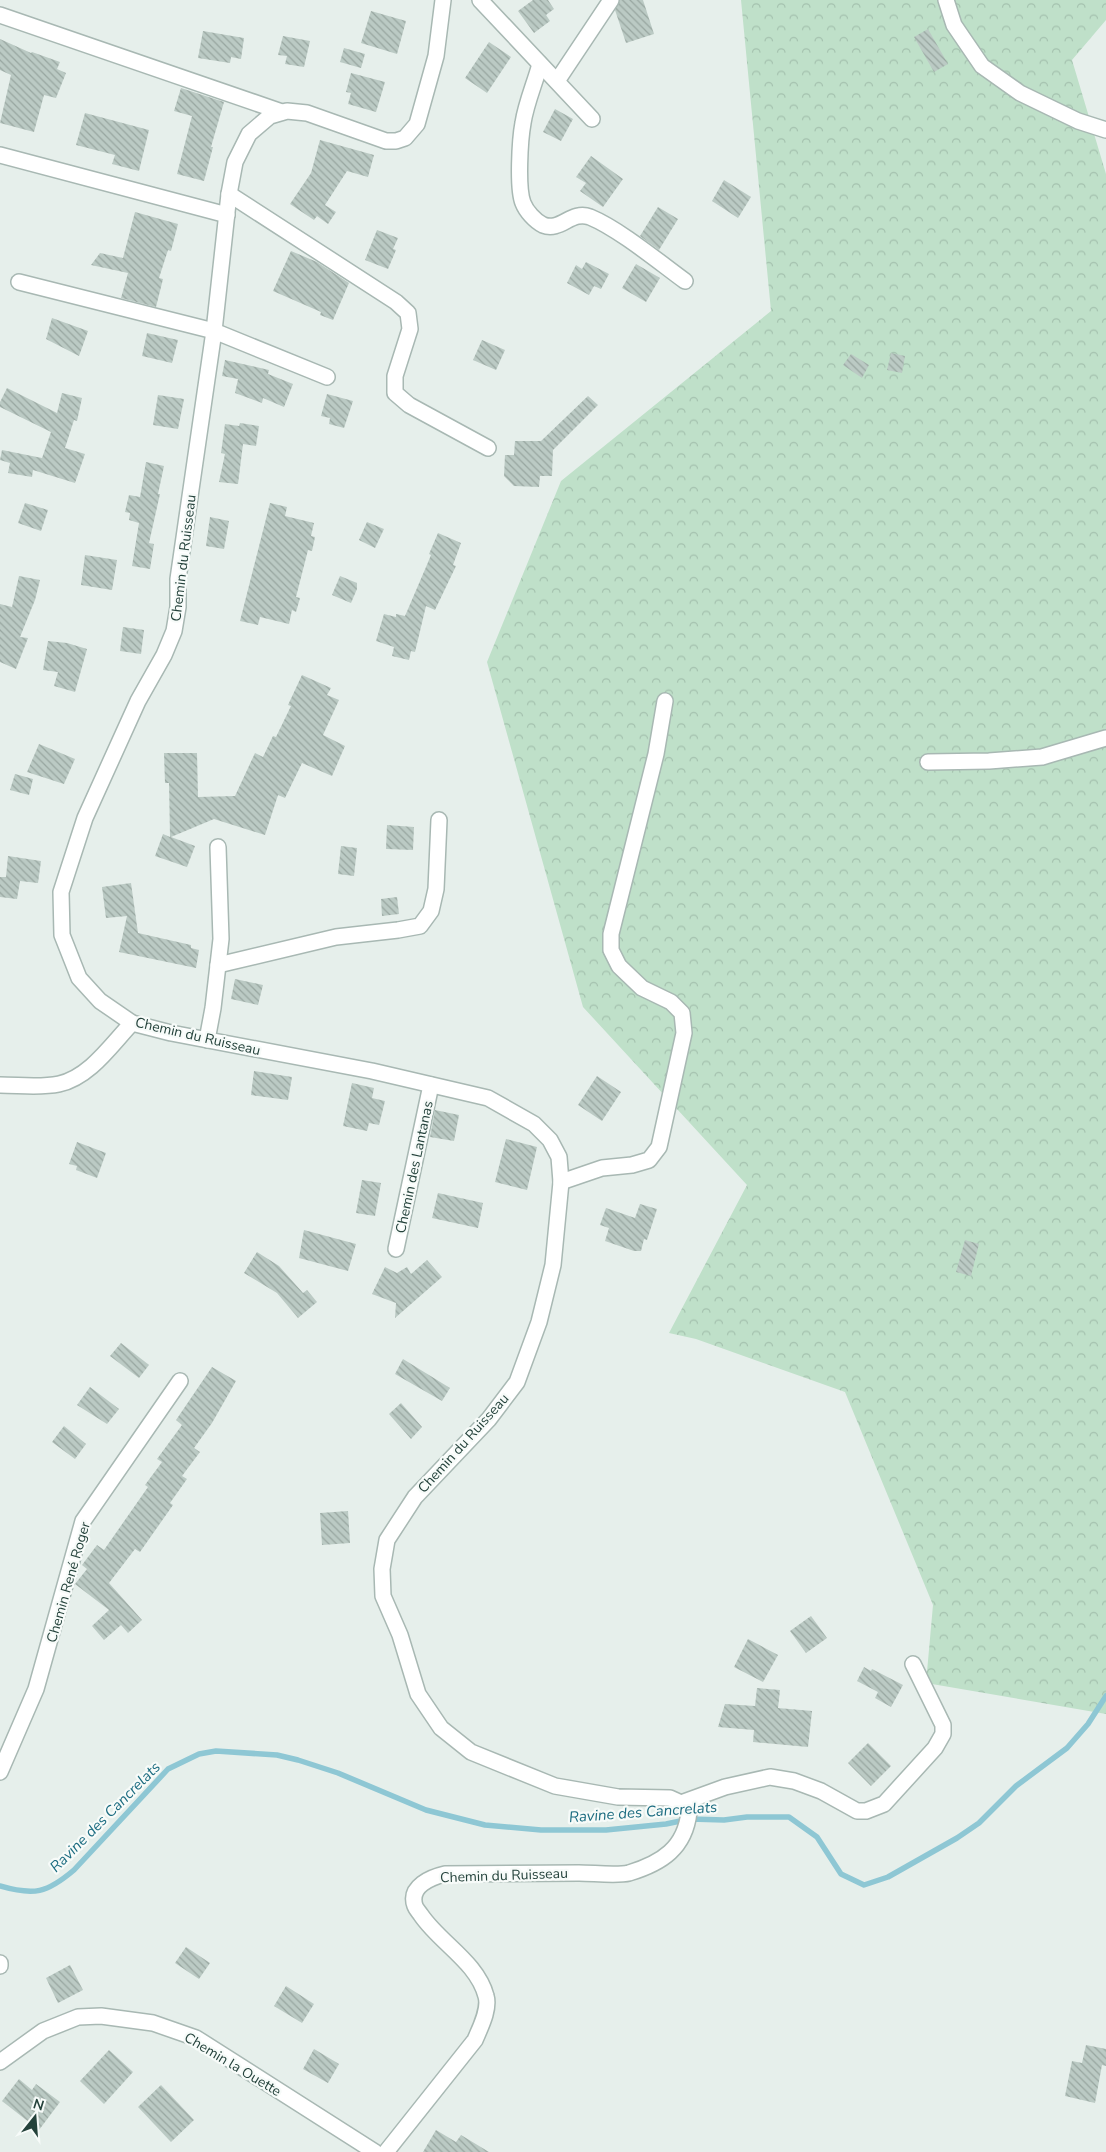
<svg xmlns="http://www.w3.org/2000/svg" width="1106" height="2152" font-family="'Nunito Sans',sans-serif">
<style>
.forest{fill:url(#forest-crowns)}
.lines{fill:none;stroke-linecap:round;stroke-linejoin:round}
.stream{stroke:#8ec7d4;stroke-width:5.5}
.building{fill:url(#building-back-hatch)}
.minor-casing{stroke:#a8b8b3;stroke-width:18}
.minor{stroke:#fff;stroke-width:15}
.labels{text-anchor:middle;stroke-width:4.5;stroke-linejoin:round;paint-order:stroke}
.street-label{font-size:14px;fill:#24423b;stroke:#f7fbf9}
.water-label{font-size:15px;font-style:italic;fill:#1c6c80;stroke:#f7fbf9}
</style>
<defs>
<pattern id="forest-crowns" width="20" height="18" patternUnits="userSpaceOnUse" patternTransform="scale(1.25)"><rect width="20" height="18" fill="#bfe0c9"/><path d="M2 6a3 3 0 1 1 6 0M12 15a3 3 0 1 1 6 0" fill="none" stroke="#a4c1ae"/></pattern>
<pattern id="building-back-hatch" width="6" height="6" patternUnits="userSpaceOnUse" patternTransform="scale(1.25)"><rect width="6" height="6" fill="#bbcac4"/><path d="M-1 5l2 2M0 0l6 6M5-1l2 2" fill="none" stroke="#98a6a0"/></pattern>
</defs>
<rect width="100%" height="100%" fill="#e6efeb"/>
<path class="forest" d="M741,0H1106V20L1072,60L1106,174V1714L926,1683L933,1605L845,1392L696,1339L669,1333L747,1185L583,1007L487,662L561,481L771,311Z"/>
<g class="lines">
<path class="stream" d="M0,1886C34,1896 47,1893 74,1870L168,1769L199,1754L216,1751L277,1755L298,1760L338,1773L426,1810L485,1825L541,1830H606L666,1824L690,1819L724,1820L747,1817H789L817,1837L841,1874L864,1885L888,1877L957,1838L979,1823L1016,1786L1067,1748L1088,1724L1106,1696"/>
</g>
<g class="building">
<path d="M533,0H548L554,9L546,15L550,21L534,33L518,11Z"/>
<path d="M620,0H643L654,34L626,43L615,10Z"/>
<path d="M371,11L406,21L397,54L361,43Z"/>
<path d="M928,29L948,64L934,72L914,37Z"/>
<path d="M203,31L244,38L241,59L231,57L230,63L198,58Z"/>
<path d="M283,36L310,41L304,67L285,64L287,56L278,55Z"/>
<path d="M0,39L31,53L32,52L60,62L57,69L66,73L56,98L44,95L34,132L0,123L11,75L0,70Z"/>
<path d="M489,42L511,57L487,93L465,78Z"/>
<path d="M344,48L365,54L361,68L340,62Z"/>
<path d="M351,73L385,82L376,112L348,104L351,93L346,92Z"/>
<path d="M181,88L224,102L211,147H213L204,181L177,174L192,116L174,111Z"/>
<path d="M555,109L573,119L561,141L543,132Z"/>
<path d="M85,113L149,130L139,171L112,164L115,155L76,145Z"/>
<path d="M320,140L374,155L368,177L347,171L325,205L336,212L328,224L317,216L314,220L290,204L311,173Z"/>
<path d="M591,156L623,179L603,207L580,191L586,183L576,177Z"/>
<path d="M724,180L751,197L738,218L712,201Z"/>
<path d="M658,207L678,219L659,250L640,236Z"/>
<path d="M135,212L178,224L171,251L168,250L159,278L163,279L156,307L121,298L128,273L91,265L100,253L123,258Z"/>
<path d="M377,230L398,238L393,249L396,250L388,269L365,260Z"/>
<path d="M291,251L317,262L349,283L333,320L320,315L321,312L273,291Z"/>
<path d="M586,262L609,274L601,289L594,286L589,295L567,283L576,265L582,269Z"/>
<path d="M636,264L660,278L646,302L622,288Z"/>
<path d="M52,318L88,331L79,356L46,339Z"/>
<path d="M147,333L178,340L172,363L142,356Z"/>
<path d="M482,340L505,350L496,370L473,360Z"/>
<path d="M891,353L905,356L902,373L887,370Z"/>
<path d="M851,354L869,365L862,378L843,365Z"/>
<path d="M225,360L269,370L268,374L293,384L284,407L263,398L262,403L235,393L238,379L222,376Z"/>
<path d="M7,388L57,413L62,393L82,398L77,421L74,420L65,448L85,454L75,483L33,470L32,477L8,473L10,463L0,460L2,450L42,458L51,432L0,407V402Z"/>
<path d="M327,394L353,401L344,428L329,424L330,418L321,416Z"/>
<path d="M158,395L184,399L178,429L153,425Z"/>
<path d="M588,396L598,405L553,450L552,476H540L539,487L514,486L504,476L505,455H514L515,441H541Z"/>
<path d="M240,423L259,426L256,446L243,444L238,484L219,482L225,454L221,453L225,424L239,426Z"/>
<path d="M146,462L164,466L158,494H160L149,543L154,544L150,569L132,566L139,523L129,520L130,513L125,512L129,495L140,497Z"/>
<path d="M25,503L48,510L41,531L18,523Z"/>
<path d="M270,503L287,507L285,516L314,523L311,536L315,537L312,551L308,550L296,597L300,598L296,612L292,610L289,624L260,617L258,625L240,621Z"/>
<path d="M210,517L229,521L224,549L206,546Z"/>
<path d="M367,522L384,529L375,548L359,540Z"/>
<path d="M438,533L461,543L453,565L456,566L435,610L426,606L415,652L411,651L409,660L392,656L394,647L376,641L384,614L396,617V614L405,616L426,567L431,555L429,554Z"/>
<path d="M85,555L117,560L112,590L81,585Z"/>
<path d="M19,576L40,580L35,600L20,637L28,638L16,669L0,662V604L12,607Z"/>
<path d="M340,576L357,583V589L351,603L332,595Z"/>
<path d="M123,627L144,630L141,654L120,651Z"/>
<path d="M48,641L67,643L87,649L75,692L54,686L58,672L43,670Z"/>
<path d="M302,675L331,688L327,695L339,700L323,735L345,746L332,776L302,763L285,798L278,795L265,835L214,819L171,837L195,846L187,867L155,856L163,834L170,837L169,783H165L164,753H197L198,797L235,796L255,753L263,757L273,736L276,737L291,706L288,705Z"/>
<path d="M39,744L75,759L64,784L27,772Z"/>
<path d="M15,774L33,779L29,795L10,790Z"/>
<path d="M387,825L414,827L413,850L386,849Z"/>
<path d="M341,846L357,848L354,876L338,874Z"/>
<path d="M8,856L41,861L38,883L20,881L17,899L0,897V877H6Z"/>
<path d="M131,883L138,933L191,945V948L199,950L196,968L119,952L127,916L106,918L102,887Z"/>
<path d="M397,897L399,914L382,916L381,899Z"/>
<path d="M235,979L263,985L258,1005L231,999Z"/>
<path d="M254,1071L292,1077L288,1100L251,1095Z"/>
<path d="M597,1076L621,1092L602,1121L578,1105Z"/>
<path d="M352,1083L374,1088L372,1098L385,1101L379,1125L369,1123L367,1131L343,1126Z"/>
<path d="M435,1110L459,1115L454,1141L430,1137Z"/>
<path d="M506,1139L537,1147L527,1190L495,1182Z"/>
<path d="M77,1142L106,1153L97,1178L76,1170L77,1166L69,1164Z"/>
<path d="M362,1180L381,1183L375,1216L356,1213Z"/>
<path d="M438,1193L483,1203L478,1228L432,1218Z"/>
<path d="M640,1204L657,1209L647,1240L644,1239L641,1251H634L605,1241L609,1228L600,1225L606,1208L635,1218Z"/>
<path d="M304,1230L356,1244L348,1271L299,1258Z"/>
<path d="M965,1240L979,1244L971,1276L956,1272Z"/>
<path d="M257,1252L279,1266L303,1293L307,1290L317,1302L298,1318L277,1293L244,1273Z"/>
<path d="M427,1260L442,1277L395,1318L396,1303L372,1294L385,1267L397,1273L407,1267L411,1274Z"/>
<path d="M121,1343L149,1365L139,1378L110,1356Z"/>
<path d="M403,1359L450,1388L442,1401L395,1374Z"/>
<path d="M212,1367L236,1381L212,1423L194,1448L200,1452L182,1476L187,1479L170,1503L173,1505L140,1552L135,1549L109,1583L142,1620L128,1633L121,1625L104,1640L92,1626L109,1610L75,1584L87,1569L82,1565L97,1545L104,1550L148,1487L145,1485L162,1462L157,1459L182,1425L176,1420Z"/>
<path d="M90,1387L119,1409L107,1424L77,1405Z"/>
<path d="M401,1403L422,1427L411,1439L389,1414Z"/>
<path d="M64,1426L86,1444L75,1459L52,1442Z"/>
<path d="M348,1511L350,1543L322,1545L320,1513Z"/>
<path d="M811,1616L827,1638L806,1653L790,1631Z"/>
<path d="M748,1639L778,1655L763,1682L734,1667Z"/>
<path d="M864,1667L871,1671L872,1669L903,1685L891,1707L875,1698L878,1692L857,1681Z"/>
<path d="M757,1688L780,1690L778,1708L812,1711L808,1747L753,1742L754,1730L718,1727L725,1704L755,1706Z"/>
<path d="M868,1743L891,1766L871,1786L848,1763Z"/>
<path d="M186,1947L210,1963L199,1979L175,1963Z"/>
<path d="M70,1965L83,1990L58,2003L46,1978Z"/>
<path d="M286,1986L314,2004L302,2023L274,2006Z"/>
<path d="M1086,2045L1106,2049V2066L1102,2065L1095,2103L1065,2096L1072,2061L1082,2063Z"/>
<path d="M314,2049L339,2064L328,2083L303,2069Z"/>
<path d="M109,2050L133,2072L104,2104L80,2081Z"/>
<path d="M19,2079L32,2090L36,2084L60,2102L39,2130L2,2101Z"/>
<path d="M161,2085L194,2120L171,2142L138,2107Z"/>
<path d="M436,2130L456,2142L461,2135L489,2152H423Z"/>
</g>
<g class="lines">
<g class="minor-casing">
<g id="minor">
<path d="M480,0L592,119"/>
<path d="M946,0L954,25L982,66L1020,93L1078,121L1106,130"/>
<path d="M0,15L282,112"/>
<path d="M540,64C535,83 526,103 523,123C520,139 517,188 523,203C526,211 535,221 543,225C561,232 571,210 590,217C619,229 659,262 685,281"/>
<path d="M557,81L611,0"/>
<path d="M0,155L227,215"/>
<path d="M229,194L396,302L408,313L410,329L395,376V393L409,405L488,448"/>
<path d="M19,282L214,331L327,377"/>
<path d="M928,762L989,761L1042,757L1106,738"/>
<path d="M218,965L336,937L398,930L420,926L431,911L436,889L439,820"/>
<path d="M207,1040L213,1008L221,939L218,847"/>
<path d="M0,1085C19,1085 40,1088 59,1084C90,1077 111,1045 132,1023"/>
<path d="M561,1182L602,1168L632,1165L649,1160L659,1147L684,1033L682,1013L671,1002L642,988L619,966L611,950V934L656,754L665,701"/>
<path d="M396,1249L431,1085"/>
<path d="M0,1772L36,1689L83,1521L180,1381"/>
<path d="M681,1803L725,1787L770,1777L794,1781L821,1791L857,1811H866L884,1804L935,1748L943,1734V1725L913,1664"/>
<path d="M0,1963V1966"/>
<path d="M0,2062L43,2031L78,2017L101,2016L153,2023L196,2038L375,2152"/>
<path d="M386,2152L475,2040C480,2028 490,2009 486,1996C477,1962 440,1943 421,1915C419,1912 416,1909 415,1906C408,1886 432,1877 445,1874C490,1874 535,1873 579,1873C593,1873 617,1876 629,1873C662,1863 685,1848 689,1812L681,1803L670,1798L618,1797L555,1786L471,1752L441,1728L418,1694L400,1635L383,1596L382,1569L387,1540L415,1497L489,1419L517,1382L539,1322L553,1265L561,1182L559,1157L550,1140L534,1124L488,1098L372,1071L171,1033L132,1023L100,1001L79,978L62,935L61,892L85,818L138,701L164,655L174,631L178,607V579L214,331L229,194L235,162L249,134L270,116L287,111L307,113L386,141H396L405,138L417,124L436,56L443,0"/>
</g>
</g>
<use href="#minor" class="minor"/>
</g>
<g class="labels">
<g class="street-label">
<text transform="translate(183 558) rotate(-83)" y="5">Chemin du Ruisseau</text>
<text transform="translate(198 1036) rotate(13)" y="5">Chemin du Ruisseau</text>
<text transform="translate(414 1167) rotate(-78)" y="5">Chemin des Lantanas</text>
<text transform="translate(463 1443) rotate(-48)" y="5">Chemin du Ruisseau</text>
<text transform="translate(68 1582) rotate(-74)" y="5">Chemin René Roger</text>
<text transform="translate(504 1875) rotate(-2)" y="5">Chemin du Ruisseau</text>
<text transform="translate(233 2064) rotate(31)" y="5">Chemin la Ouette</text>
</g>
<g class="water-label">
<text transform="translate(643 1812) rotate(-4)" y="5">Ravine des Cancrelats</text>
<text transform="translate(105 1817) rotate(-45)" y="5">Ravine des Cancrelats</text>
</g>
</g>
<g transform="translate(35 2117) rotate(17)" stroke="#f7fbf9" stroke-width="4" paint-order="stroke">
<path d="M0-4L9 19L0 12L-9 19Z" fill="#24423b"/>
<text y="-8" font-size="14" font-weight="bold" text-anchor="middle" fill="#24423b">N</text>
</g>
</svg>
